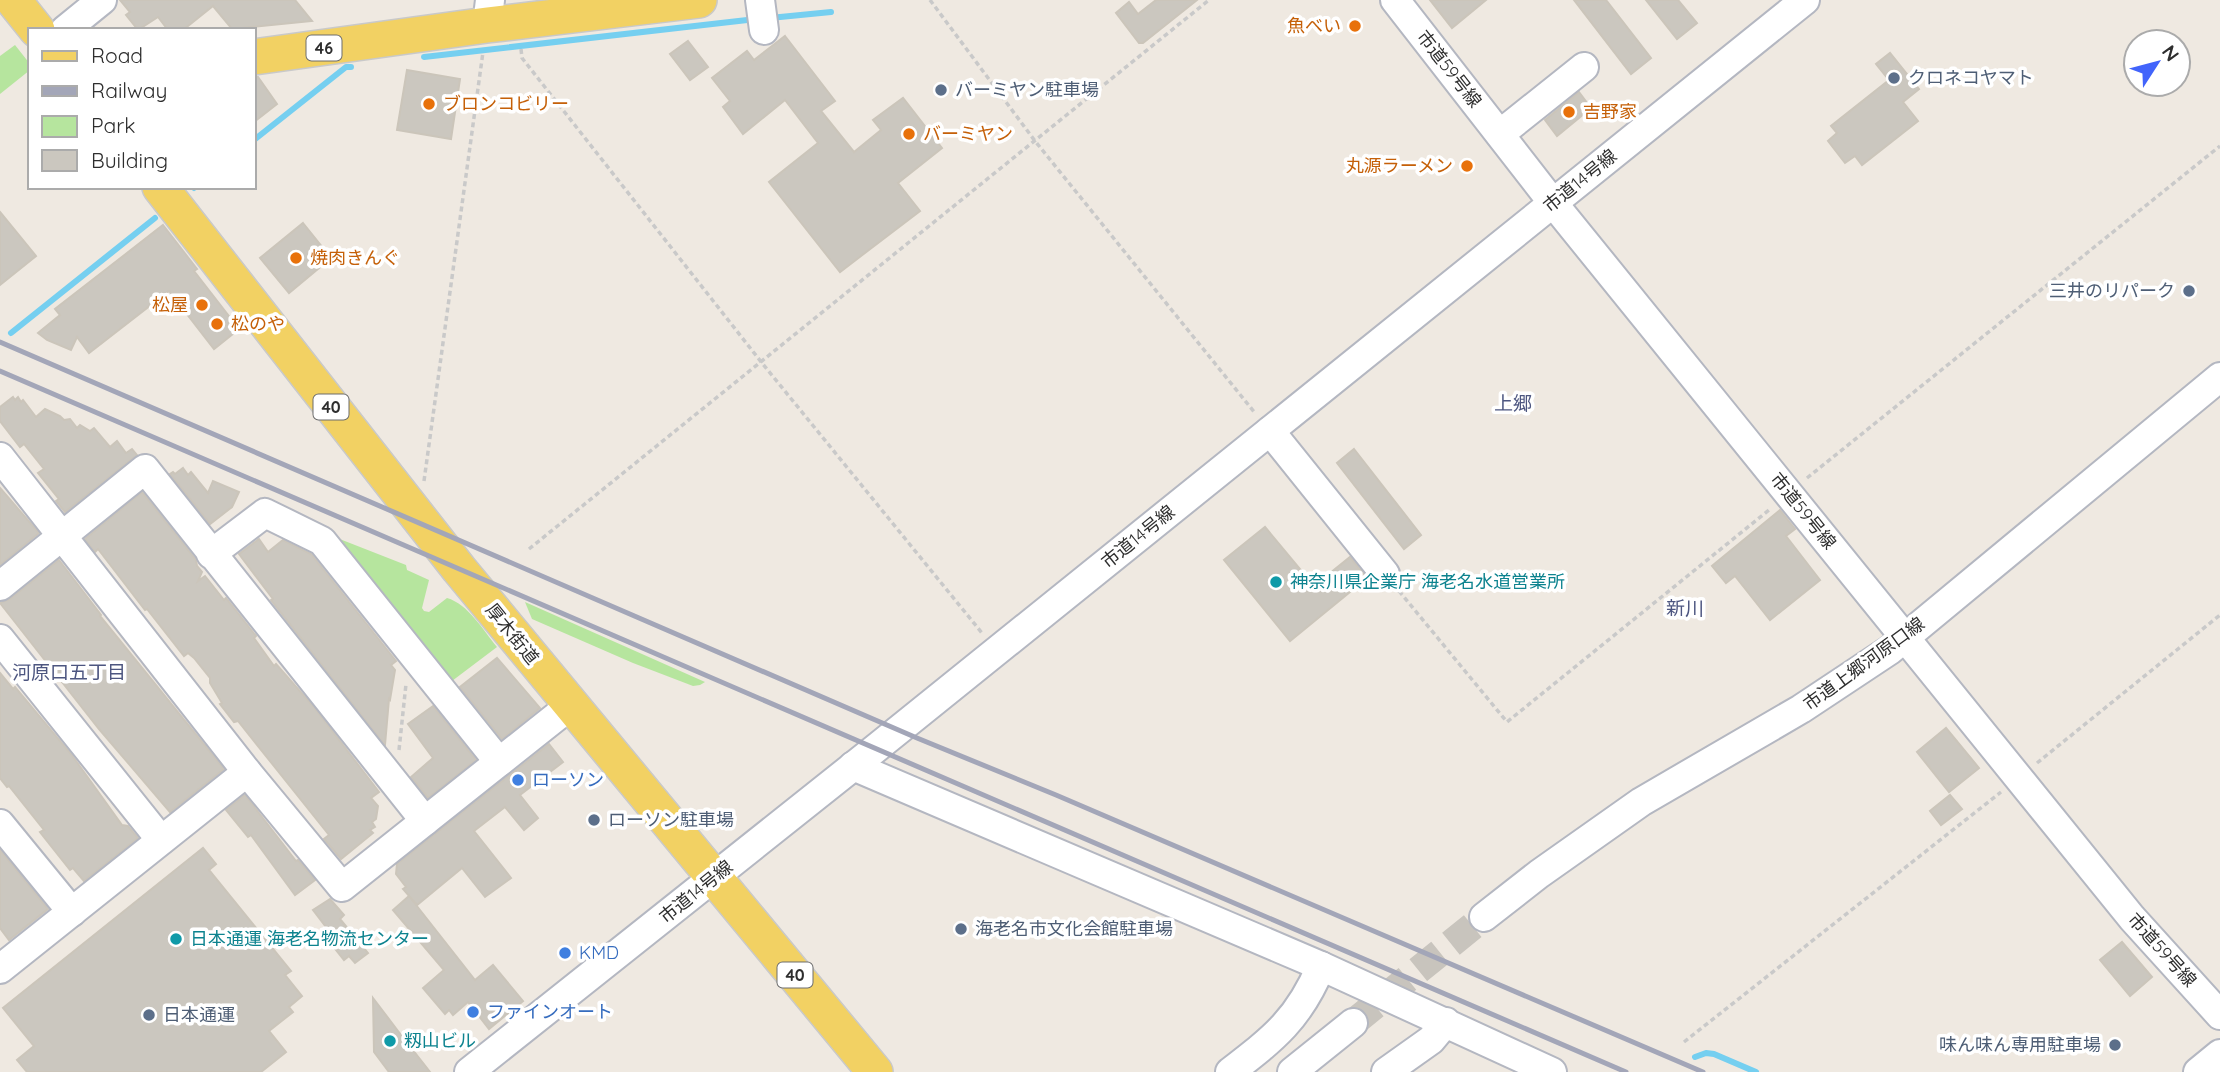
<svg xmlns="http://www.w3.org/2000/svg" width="2220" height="1072" font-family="Quicksand,'Noto Sans JP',sans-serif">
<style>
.green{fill:#b6e59e}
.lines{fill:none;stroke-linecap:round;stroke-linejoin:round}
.stream{stroke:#75cff0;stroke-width:6}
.building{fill:#cbc7bf;stroke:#cbc5ba;stroke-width:2}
.minor-tunnel{stroke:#c8c4bd;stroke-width:28;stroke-dasharray:28 14;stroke-linecap:butt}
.minor-casing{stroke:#b4b7c1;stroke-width:32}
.major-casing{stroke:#c9c9c9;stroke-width:38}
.path{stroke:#c9c9c9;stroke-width:3.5;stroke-dasharray:5 3.5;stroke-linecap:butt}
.minor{stroke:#fff;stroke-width:28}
.major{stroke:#f2d163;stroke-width:35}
.rail{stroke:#a3a6b8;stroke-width:5}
.food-dot{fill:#e8710a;stroke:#fff;stroke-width:2.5}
.service-dot{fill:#5c6f8a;stroke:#fff;stroke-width:2.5}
.culture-dot{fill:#0f9aa8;stroke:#fff;stroke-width:2.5}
.shop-dot{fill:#3f7fe0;stroke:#fff;stroke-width:2.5}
.labels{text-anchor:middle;stroke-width:7;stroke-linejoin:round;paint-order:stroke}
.shield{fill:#fff;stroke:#6d6d6d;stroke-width:2}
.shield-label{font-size:16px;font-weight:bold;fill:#2e2e2e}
.food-label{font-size:18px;fill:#c56008;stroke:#fff;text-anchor:start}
.street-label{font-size:18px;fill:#2e2e2e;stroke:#fff}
.service-label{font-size:18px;fill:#4e5e75;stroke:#fff;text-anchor:start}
.culture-label{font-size:18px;fill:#0d838f;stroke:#fff;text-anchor:start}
.shop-label{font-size:18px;fill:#366cbe;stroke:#fff;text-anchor:start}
.neighbourhood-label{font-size:19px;fill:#4d5680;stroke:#fff}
</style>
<rect width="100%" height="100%" fill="#efe9e1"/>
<g class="green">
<path d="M15,45L30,64V70L0,94V56Z"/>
<path d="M332,536L406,565L407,570L429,580L422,608L424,611L429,612L447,598C468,604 483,630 497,647L448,684Z"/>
<path d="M525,602L705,682L700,685L693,686L633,663L532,619Z"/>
</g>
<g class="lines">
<g class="stream">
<path d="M770,18L831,12"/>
<path d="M424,57L756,19"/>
<path d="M254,140L346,67H351"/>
<path d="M194,188L195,187"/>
<path d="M11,333L155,218"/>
<path d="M1695,1057L1706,1053L1714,1054L1756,1072"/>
</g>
</g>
<g class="building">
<path d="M120,0H295L312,21L232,29L213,6L183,30H168L158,17L138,30L126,15L130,12Z"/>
<path d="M1156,0H1197L1143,43H1139L1116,13L1129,2L1138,14Z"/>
<path d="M1430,0H1486L1452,28Z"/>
<path d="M1574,0H1606L1651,58L1631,74Z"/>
<path d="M1646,0H1678L1697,23L1677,39Z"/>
<path d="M785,36L835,101L821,111L854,152L881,130L873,120L903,98L942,148L898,183L920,211L840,272L769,182L818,143L785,100L743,134L723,107L730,101L712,78L747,51L754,60Z"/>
<path d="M688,41L708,67L690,80L670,54Z"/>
<path d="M1890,53L1919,89L1903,102L1918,121L1862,165L1855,156L1845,163L1828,141L1837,133L1831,126L1889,80L1876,64Z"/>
<path d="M407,70L460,79L451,139L397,130Z"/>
<path d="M254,77H258L277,104L254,122Z"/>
<path d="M1579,92L1591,108L1557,136L1545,120Z"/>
<path d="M0,212L36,256L0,285Z"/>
<path d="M303,223L331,258L289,293L260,258Z"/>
<path d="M163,225L197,269L194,271L239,329L214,349L169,291L89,353L77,337L71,350L47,340L38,333L60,315L55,309Z"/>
<path d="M13,397L15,400L18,397L21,402L23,400L36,417L45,409L60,416L64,420L70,419L77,428L80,425L90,431L94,428L110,447L117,441L126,453L132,449L137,455L65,512L56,501L59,499L38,473L44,469L24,444L20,447L0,421V407Z"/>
<path d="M1354,449L1421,535L1404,549L1337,463Z"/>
<path d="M183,468L188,475L191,472L208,493L213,481L239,492L232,507L210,524L170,474L173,472L175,474Z"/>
<path d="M0,488L39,533L0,565Z"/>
<path d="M142,492L196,560L197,566L202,572L198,581L205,576L224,600L226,598L256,636L254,638L274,666L276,664L313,706L379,792L371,798L378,806L376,819L372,822L375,827L370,830L373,833L341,859L324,839L329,835L238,721L234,722L220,704L222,703L210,683V678L194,658L188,653L184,656L147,609L145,610L98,549L95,552L85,539Z"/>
<path d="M1780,510L1795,529L1786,536L1820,580L1770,620L1735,576L1726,583L1712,566Z"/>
<path d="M1265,527L1314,586L1350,557L1367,578L1290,641L1224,560Z"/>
<path d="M259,539L268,552L283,540L311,554L396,661L391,665L395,670L390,700L389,699L385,745L271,600L273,599L239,554Z"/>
<path d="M59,560L101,615L100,616L224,769L170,812L99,729L0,603L10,599Z"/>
<path d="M497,658L540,708L502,739L460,687Z"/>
<path d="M0,673L13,689L15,687L71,754L122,825L128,826L138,838L84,881L73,868L70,870L40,832L44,830L9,786L7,787L0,778Z"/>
<path d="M433,706L476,760L428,798L411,777L433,758L408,724Z"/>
<path d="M1946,728L1979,768L1949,792L1917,752Z"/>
<path d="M549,744L563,762L520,795L538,818L524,830L505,807L474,831L511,878L485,897L462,868L417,905L403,889L406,887L396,874L397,864Z"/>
<path d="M245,795L296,861L298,860L315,880L295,895L251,835L248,837L226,810Z"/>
<path d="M1950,795L1962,809L1941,825L1930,811Z"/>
<path d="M203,848L216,864L209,870L291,971L285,975L302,996L289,1007L293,1012L269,1031L286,1052L261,1072H27L17,1060L34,1046L3,1008Z"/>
<path d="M0,850L48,909L9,940L0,928Z"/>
<path d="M409,896L475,980L493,965L523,1001L489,1029L468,1002L453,1015L449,1010L445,1014L423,988L444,970L393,910Z"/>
<path d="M330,899L344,915L340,919L368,953L355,963L349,956L344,960L324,935L329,931L313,910Z"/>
<path d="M2122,942L2152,977L2130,996L2100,960Z"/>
<path d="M373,998L398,1031L430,1072H389L374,1052Z"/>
</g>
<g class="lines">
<path class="minor-tunnel" d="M1353,1023L1484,917"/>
<g class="minor-casing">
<g id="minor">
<path d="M760,0L764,30"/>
<path d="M1395,0L1553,203L2132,918L2220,1015"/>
<path d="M487,25L490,0"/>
<path d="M65,30L102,0"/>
<path d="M1500,134L1584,67"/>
<path d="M1270,431L1385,574"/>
<path d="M0,457L247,772L342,887L571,705"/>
<path d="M211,554L265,513L322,541L499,762"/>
<path d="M0,586L145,469L425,821"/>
<path d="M0,639L161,840"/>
<path d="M853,766L1321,966L1552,1072"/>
<path d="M0,824L72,912"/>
<path d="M1484,917L1539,874L1641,802L1801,709L1890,650L2220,377"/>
<path d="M0,969L247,772"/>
<path d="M469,1072L875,749L1805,0"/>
<path d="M1230,1072C1274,1038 1299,1019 1321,966"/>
<path d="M1292,1072L1353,1023"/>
<path d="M1386,1072L1431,1040L1446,1022"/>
<path d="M2198,1072L2220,1054"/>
</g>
</g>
<g class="major-casing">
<g id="major">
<path d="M13,0L37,30"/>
<path d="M254,57L487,25L699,0"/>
<path d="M160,187L459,569L875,1072"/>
</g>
</g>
<g class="path">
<path d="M930,0L1035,141L1255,413"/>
<path d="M521,49L522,58L762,363L982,633"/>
<path d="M1807,478L2220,146"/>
<path d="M424,481L483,52"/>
<path d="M529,549L1209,0"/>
<path d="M1399,591L1507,722L1769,510"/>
<path d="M399,750L406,684"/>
<path d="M2037,763L2220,615"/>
<path d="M1684,1042L2001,792"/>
</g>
<use href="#minor" class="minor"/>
<use href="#major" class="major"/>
<g class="rail">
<path d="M0,342L917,738L1056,795L1703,1072"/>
<path d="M0,371L1626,1072"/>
</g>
</g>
<g class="food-dot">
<circle cx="1355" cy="26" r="7"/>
<circle cx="429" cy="104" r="7"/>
<circle cx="1569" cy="112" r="7"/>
<circle cx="909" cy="134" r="7"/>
<circle cx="1467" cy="166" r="7"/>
<circle cx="296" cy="258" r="7"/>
<circle cx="202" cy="305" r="7"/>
<circle cx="217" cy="324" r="7"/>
</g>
<g class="service-dot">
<circle cx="1894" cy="78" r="7"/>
<circle cx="941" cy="90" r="7"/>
<circle cx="2189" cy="291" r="7"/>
<circle cx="594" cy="820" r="7"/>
<circle cx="961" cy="929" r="7"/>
<circle cx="149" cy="1015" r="7"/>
<circle cx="2115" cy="1045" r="7"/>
</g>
<g class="culture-dot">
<circle cx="1276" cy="582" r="7"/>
<circle cx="176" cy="939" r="7"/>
<circle cx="390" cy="1041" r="7"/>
</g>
<g class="shop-dot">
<circle cx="518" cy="780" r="7"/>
<circle cx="565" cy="953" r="7"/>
<circle cx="473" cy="1012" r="7"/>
</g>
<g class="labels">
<g class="shield">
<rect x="306.5" y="35.5" width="35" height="25" rx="5"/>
<rect x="313.5" y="394.5" width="35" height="25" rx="5"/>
<rect x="777.5" y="962.5" width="35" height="25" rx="5"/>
</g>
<g class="shield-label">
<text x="324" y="54">46</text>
<text x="331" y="413">40</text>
<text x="795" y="981">40</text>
</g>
<g class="food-label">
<text x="1341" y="32" text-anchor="end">魚べい</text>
<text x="443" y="110">ブロンコビリー</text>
<text x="1583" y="118">吉野家</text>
<text x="923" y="140">バーミヤン</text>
<text x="1453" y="172" text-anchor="end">丸源ラーメン</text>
<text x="310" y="264">焼肉きんぐ</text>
<text x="188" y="311" text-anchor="end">松屋</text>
<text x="231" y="330">松のや</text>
</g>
<g class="street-label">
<text transform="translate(1449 69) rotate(52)" y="6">市道59号線</text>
<text transform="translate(1580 181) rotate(-39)" y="6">市道14号線</text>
<text transform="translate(1803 511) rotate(51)" y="6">市道59号線</text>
<text transform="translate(1138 537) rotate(-39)" y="6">市道14号線</text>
<text transform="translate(512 634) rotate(51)" y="6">厚木街道</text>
<text transform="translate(1864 664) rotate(-36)" y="6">市道上郷河原口線</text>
<text transform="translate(696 892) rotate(-39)" y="6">市道14号線</text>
<text transform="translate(2162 950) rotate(48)" y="6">市道59号線</text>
</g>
<g class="service-label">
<text x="1908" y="84">クロネコヤマト</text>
<text x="955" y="96">バーミヤン駐車場</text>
<text x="2175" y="297" text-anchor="end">三井のリパーク</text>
<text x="608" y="826">ローソン駐車場</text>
<text x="975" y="935">海老名市文化会館駐車場</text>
<text x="163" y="1021">日本通運</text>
<text x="2101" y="1051" text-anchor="end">味ん味ん専用駐車場</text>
</g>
<g class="culture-label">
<text x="1290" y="588">神奈川県企業庁 海老名水道営業所</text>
<text x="190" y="945">日本通運 海老名物流センター</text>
<text x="404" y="1047">籾山ビル</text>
</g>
<g class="shop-label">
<text x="532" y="786">ローソン</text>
<text x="579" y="959">KMD</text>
<text x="487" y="1018">ファインオート</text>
</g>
<g class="neighbourhood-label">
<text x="1513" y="410">上郷</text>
<text x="1685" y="615">新川</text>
<text x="69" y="679">河原口五丁目</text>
</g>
</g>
<rect x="28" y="28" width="228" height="161" fill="#ffffff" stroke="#ababab" stroke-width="2"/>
<rect x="42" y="51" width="35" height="10" fill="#f2d163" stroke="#ababab" stroke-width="2"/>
<text x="91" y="63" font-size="21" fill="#2e2e2e">Road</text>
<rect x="42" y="86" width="35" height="10" fill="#a3a6b8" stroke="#ababab" stroke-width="2"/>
<text x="91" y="98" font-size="21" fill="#2e2e2e">Railway</text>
<rect x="42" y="116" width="35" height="21" fill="#b6e59e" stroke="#ababab" stroke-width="2"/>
<text x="91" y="133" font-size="21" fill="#2e2e2e">Park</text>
<rect x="42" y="150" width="35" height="21" fill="#cbc7bf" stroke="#ababab" stroke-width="2"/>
<text x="91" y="168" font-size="21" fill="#2e2e2e">Building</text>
<g transform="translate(2157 63) rotate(54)"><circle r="33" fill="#ffffff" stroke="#ababab" stroke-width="2"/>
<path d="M0-5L12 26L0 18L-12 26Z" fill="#4264fb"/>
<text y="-10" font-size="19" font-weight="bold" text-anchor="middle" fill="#2e2e2e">N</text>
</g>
</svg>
